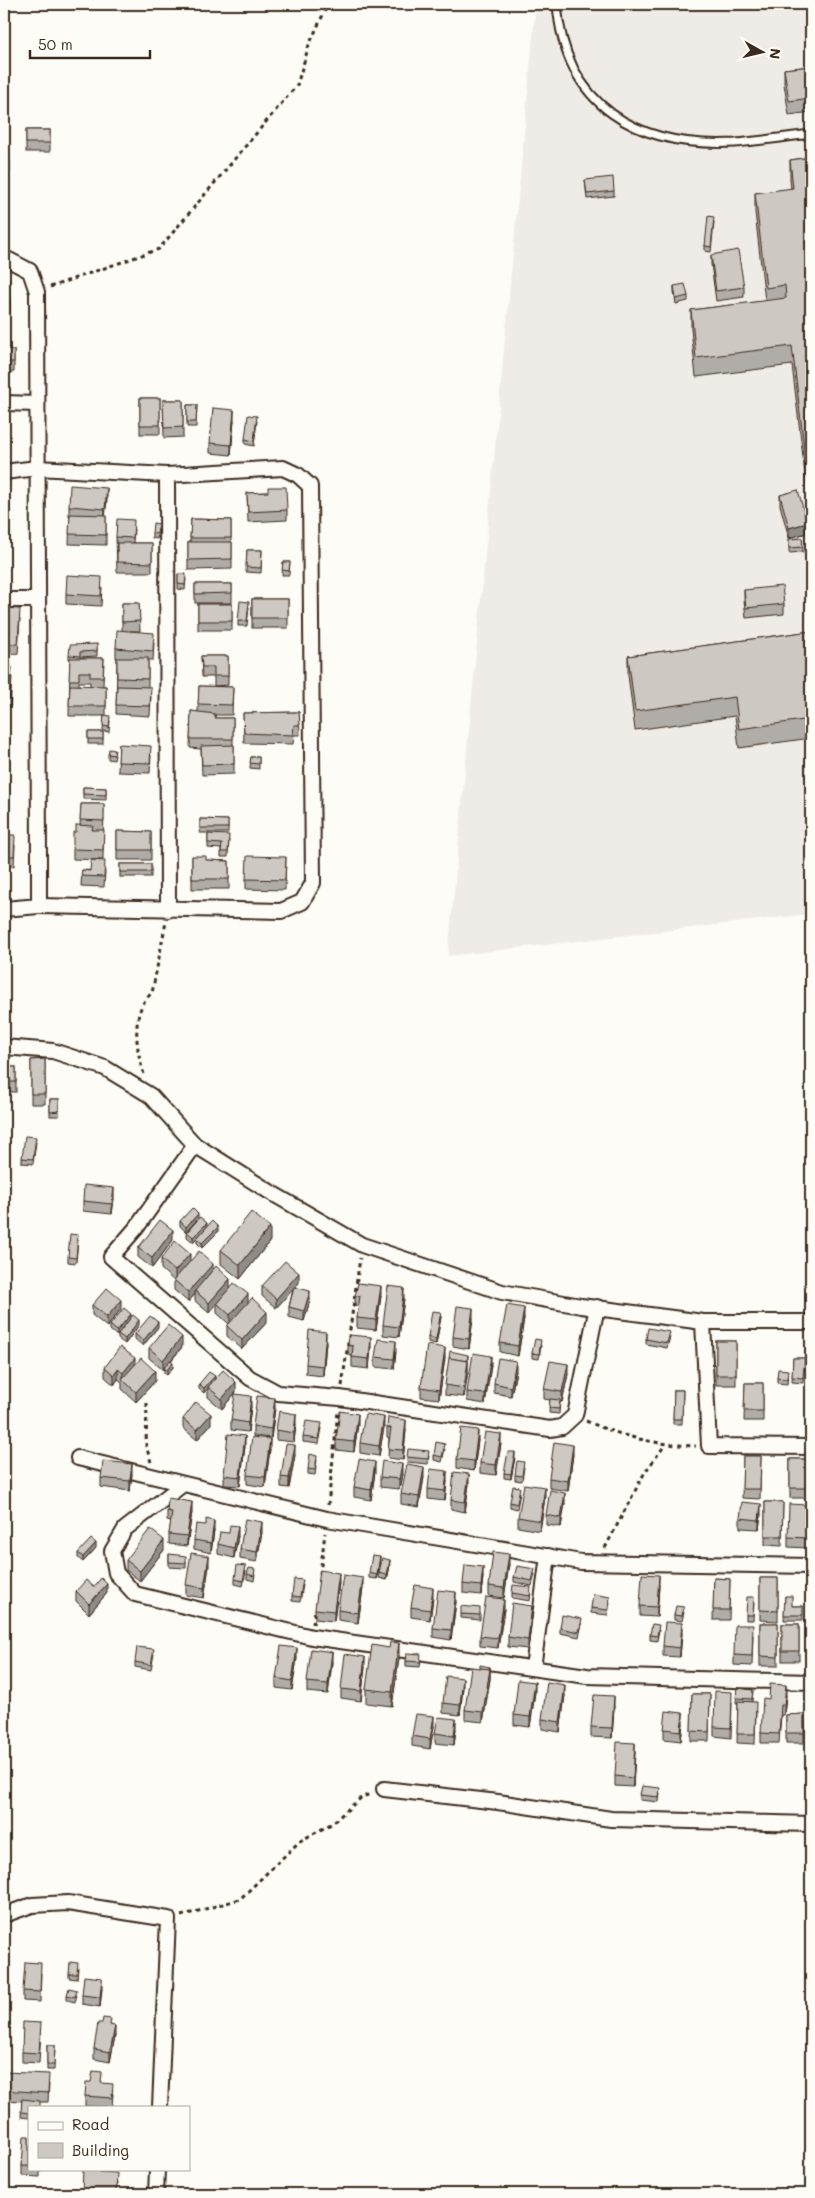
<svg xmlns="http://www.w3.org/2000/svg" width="815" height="2198" font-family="Mali,sans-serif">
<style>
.built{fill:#efece7}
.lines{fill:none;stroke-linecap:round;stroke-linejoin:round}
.lane-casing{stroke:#3b2a1e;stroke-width:11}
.street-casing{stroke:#3b2a1e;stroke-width:18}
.path{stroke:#3b2a1e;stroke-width:3;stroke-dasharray:4 4;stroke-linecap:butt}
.lane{stroke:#fdfcf7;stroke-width:7}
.street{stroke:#fdfcf7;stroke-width:14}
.wall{fill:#b0aca7;stroke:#3b2a1e;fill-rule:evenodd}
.shaded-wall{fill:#908c88;stroke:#3b2a1e}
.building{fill:#cdc8c2;stroke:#3b2a1e}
</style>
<rect width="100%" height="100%" fill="#fdfcf7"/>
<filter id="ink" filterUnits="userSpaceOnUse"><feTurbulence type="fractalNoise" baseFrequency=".02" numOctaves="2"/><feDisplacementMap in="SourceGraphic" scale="10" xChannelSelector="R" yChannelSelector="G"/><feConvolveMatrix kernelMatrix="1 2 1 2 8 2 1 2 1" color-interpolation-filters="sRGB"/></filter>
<g filter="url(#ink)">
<path class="built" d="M536,4H811V914L448,956Z"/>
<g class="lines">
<g class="lane-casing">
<path id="lane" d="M557,4C565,107 638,148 735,143C760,141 786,137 811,134"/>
</g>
<g class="street-casing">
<g id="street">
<path d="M4,260H9L30,271L37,292L39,861V906L4,909"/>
<path d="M4,403L36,404"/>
<path d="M4,472L37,468L167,475"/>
<path d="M4,600H38"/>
<path d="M39,906L281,911L302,902L313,883L310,486L298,475L283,468L167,475L168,910"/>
<path d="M4,1047L53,1051L105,1068L151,1096L195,1145L270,1192L362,1245L502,1292L581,1306L703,1322H811"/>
<path d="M195,1145L137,1227L111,1257L250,1378L278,1393L340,1398L550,1429L562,1427L575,1415L597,1307"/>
<path d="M703,1322L709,1446L811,1447"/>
<path d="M78,1458L327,1519L581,1562L811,1566"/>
<path d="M182,1485L125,1529L112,1551L116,1573L135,1594L312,1637L587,1676L811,1682"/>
<path d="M533,1668L548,1556"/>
<path d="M384,1789L498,1802L611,1819L811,1824"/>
<path d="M4,1915L32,1905L68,1903L168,1919L160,2107"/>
<path d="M156,2194L157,2169"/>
</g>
</g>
<g class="path">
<path d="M50,287L159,249L297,85L309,45L328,4"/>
<path d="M144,1074C136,1051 130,1010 152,993L166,922"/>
<path d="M342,1386L360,1258"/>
<path d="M147,1403L146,1446L151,1462"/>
<path d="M586,1421C623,1437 656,1445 696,1446"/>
<path d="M328,1505L338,1412"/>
<path d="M605,1548L645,1472L665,1445"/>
<path d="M320,1574L325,1533"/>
<path d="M313,1624L315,1610"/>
<path d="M181,1916L240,1899L300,1841L331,1824L362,1797L371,1794"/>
</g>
<use href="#lane" class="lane"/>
<use href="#street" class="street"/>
</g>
<g class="wall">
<path d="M811,66V112L789,115L784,84V69Z"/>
<rect x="26" y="130" width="24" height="22"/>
<path d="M811,157V524L792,365L696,377L691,329V310L765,301L755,212V193L791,189L790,179V160Z"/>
<path d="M585,180L614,191V196L587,199Z"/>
<path d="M714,222L711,252L705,251V246Z"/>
<path d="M711,255L744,287V297L716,301L711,264Z"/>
<path d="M4,278L10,304V314H4Z"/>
<path d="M674,286L688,296V301L676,304L674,291Z"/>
<path d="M4,343L7,349L14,350V372H4Z"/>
<rect x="140" y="398" width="20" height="36"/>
<path d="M163,400H183V437L164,438Z"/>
<path d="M187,405H197L196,427H187Z"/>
<path d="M234,420L231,455L210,453V443Z"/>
<path d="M257,421L254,446L245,444V439Z"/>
<path d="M268,492L287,510V520L248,522L247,493Z"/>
<path d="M780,495L807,533L789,538L780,505Z"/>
<path d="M107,498L105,515H106V545L69,544L70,516H69V506Z"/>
<path d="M191,519L231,520V542H232V569L188,570V542H190Z"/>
<path d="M134,529L133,543H152V572H117L116,537Z"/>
<path d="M159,529L157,539L152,538V533Z"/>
<path d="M802,538L803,552L789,553V539Z"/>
<path d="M247,550H262L261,573L246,572Z"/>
<path d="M283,562H290L289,575H282Z"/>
<path d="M178,574L186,579L185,590L178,589Z"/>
<rect x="195" y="584" width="37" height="19"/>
<path d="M102,587L101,606L66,604V594Z"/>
<path d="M744,590L784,604V614L746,618L744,600Z"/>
<rect x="252" y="599" width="36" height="29"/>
<path d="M122,603H139L140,631H130L154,643L153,660H148V687L151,697L150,716L116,714L117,658H116V648L122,631Z"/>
<rect x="198" y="604" width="34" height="26"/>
<path d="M249,607L247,626H238V621Z"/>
<path d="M4,608L20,619L18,654L4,653Z"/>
<path d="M811,631V738L739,748L735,716L635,730L628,675V656Z"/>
<path d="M97,644V656L80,657V658H104L103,686H106V716L110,721L109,732L103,731L104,716H69L70,660L69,659V655ZM79,682H90V686H79Z"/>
<path d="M201,656H228V685L214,686V677H202Z"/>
<path d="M4,666L12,677L10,707L4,706Z"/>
<path d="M199,686L233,687L232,715H215V718H233V745H234V774L202,775L201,749L190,748L191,711L198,712Z"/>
<path d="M299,712L300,735H294L293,744L244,743L243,713Z"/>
<path d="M4,723L7,733L5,764H4Z"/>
<rect x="88" y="732" width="15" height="12"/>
<path d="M119,744L151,755L150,773L118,772Z"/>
<path d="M108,754L115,755L114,760L108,759Z"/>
<path d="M251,757H259V769L250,768Z"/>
<path d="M4,779L9,789L8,819H4Z"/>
<path d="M83,787L106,788V800L83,799Z"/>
<path d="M81,804H104L103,860L73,859V849L76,832L80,826Z"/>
<path d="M200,819L228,820V833H200Z"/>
<path d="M117,831L151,832V860H117Z"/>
<path d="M208,834L229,840L228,857H221V849L208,848Z"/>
<path d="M4,835L15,845L14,866H4Z"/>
<path d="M192,856L206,860L229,861V889H192Z"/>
<path d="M286,857L285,890L246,889V879Z"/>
<rect x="120" y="864" width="31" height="13"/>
<path d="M82,870L105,871L104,887L81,886Z"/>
<path d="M45,1059V1104H31V1060Z"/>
<rect x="4" y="1067" width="12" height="25"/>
<rect x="50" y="1099" width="9" height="17"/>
<path d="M36,1142L33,1164L22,1163V1158Z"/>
<path d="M114,1198L112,1214L83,1211V1201Z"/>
<path d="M198,1219L207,1227L218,1232L202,1248L197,1243V1238L193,1242L187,1237V1232L195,1222L186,1232L180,1226V1221Z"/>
<path d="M78,1240L76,1263L68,1262V1257Z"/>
<path d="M173,1240L152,1268L138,1257V1248Z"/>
<path d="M270,1241L240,1279L221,1264V1250Z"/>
<path d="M161,1259L190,1262L213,1270L230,1288L267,1322L242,1349L227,1336V1326L229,1324L217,1313V1304L209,1313L195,1301V1294L188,1302L174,1290V1281L161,1269Z"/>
<path d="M299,1283L295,1287L310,1300L304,1321L289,1317V1307L293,1289L276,1308L262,1296V1286Z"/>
<path d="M355,1296H381L376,1330L357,1328V1318L359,1306H355Z"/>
<path d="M404,1298L399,1337L383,1335V1325Z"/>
<path d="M92,1305L121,1309L107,1327L92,1315Z"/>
<path d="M131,1317L139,1325L125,1344L118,1339V1334L117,1336L110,1330V1325Z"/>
<path d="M441,1317L436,1344L428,1342V1337Z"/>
<path d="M473,1318L469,1349L453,1346V1337Z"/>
<path d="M524,1318L518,1356L500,1352V1343Z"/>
<path d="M158,1327L143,1346L135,1339V1334Z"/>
<path d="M670,1337L667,1348L646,1344V1339Z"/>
<rect x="716" y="1341" width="20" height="44"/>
<path d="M326,1342L323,1376L306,1374V1364Z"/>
<path d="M348,1345L371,1347L369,1369L352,1367V1356L348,1355Z"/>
<path d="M541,1345L539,1359L532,1358V1353Z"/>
<path d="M182,1347L171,1361L173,1367L167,1375L164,1373V1369L163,1370L149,1358V1348Z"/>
<path d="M396,1351L394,1369L375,1367V1357Z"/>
<path d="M445,1358L439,1399L421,1397V1387Z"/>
<path d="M793,1358H805L803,1383L792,1382Z"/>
<path d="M468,1360V1371L464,1397L445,1395V1385Z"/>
<path d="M135,1364L155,1381L136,1402L122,1389V1382L118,1379L114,1385L105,1377V1367Z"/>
<path d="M491,1365L485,1404L467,1401V1392Z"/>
<path d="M516,1371L511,1396L494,1393V1383Z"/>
<path d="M568,1374L562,1402H560L559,1414L549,1413L550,1400L544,1399V1389Z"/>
<path d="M788,1375L787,1384L777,1383V1378Z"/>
<path d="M215,1379L236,1392L222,1409L208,1397V1389L204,1393L199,1389V1384Z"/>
<path d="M745,1383H763V1421H744Z"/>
<path d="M674,1390H683L682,1424H673Z"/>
<path d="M251,1406L248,1432L231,1430V1420Z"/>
<path d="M275,1408L271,1438L253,1436V1426Z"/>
<path d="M183,1419L211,1424L197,1440L183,1428Z"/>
<path d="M296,1424L294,1442L276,1440V1430Z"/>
<path d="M358,1424L354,1452L336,1450V1440Z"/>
<path d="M384,1427L379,1456L360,1453V1443Z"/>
<path d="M322,1428L319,1444L303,1442V1437Z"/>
<path d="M387,1428L406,1430L403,1460L388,1458L389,1438L387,1437Z"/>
<path d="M478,1440L474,1471L457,1468V1459Z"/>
<path d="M501,1444L496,1475L480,1473V1463Z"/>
<path d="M245,1446L240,1486L224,1485V1475Z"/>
<path d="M270,1449L265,1487L247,1484V1475Z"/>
<path d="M445,1449L442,1462L434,1460V1455Z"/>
<path d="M573,1454L568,1491L549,1488V1478Z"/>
<path d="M295,1455L289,1488L281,1487V1477Z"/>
<path d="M429,1456L428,1464L407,1462V1457Z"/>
<path d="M743,1456H761L760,1499L742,1498Z"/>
<path d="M515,1457L511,1479L504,1478V1473Z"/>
<rect x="790" y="1459" width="17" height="39"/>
<path d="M317,1460L315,1475L308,1474V1469Z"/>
<path d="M524,1467L522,1481L515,1480V1475Z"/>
<path d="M375,1472L371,1500L354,1497V1487Z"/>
<path d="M132,1474L130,1491L101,1487V1478Z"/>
<path d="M402,1474L399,1489L380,1487V1477Z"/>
<path d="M424,1477L419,1507L401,1504V1494Z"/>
<path d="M447,1481L445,1501L428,1499V1489Z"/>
<path d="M469,1484L465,1512L451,1509V1500Z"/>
<path d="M520,1492L517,1509L510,1507V1502Z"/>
<path d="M545,1497L540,1531L518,1527V1517Z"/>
<path d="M765,1502H783L782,1546L765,1545Z"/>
<path d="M565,1503L561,1527L546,1525V1515Z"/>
<path d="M167,1511L192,1512L187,1546L169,1544V1534L171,1522L167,1521Z"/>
<path d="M761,1514L759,1529L740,1528V1518Z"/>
<path d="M808,1514L807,1548L788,1547V1537Z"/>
<path d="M214,1530L211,1553L194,1549V1540Z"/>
<path d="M262,1532L257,1562L240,1559V1549Z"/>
<path d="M238,1536L234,1558L218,1554V1544Z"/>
<path d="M96,1548L83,1562L78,1558V1553Z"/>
<path d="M164,1550L140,1581L126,1570V1560Z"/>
<path d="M169,1554L186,1561V1568L169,1567Z"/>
<path d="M380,1561L377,1579L369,1578V1573Z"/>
<path d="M509,1564L504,1598L489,1596V1586Z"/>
<path d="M390,1565L387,1580L379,1578V1573Z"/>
<path d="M209,1566L204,1598L186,1595V1585Z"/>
<path d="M246,1571L243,1586L235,1584V1579Z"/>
<path d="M247,1574H255L254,1581L247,1579Z"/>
<path d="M535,1574L532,1586L514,1582V1577Z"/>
<path d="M483,1577L481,1595L463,1593V1584Z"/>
<path d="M714,1578L730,1579L729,1620H713Z"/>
<path d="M760,1578H778V1621L760,1620Z"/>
<path d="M339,1583L334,1621L315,1619V1609Z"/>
<path d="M303,1585L300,1602L292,1601V1596Z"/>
<path d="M659,1585L657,1617L640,1616V1606Z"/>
<path d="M94,1587L107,1593L89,1614L76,1601V1591Z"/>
<path d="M363,1588L358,1623L338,1620V1610Z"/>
<path d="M531,1592L530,1601L512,1598V1593Z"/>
<path d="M785,1596L792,1606H803V1620H784Z"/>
<path d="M433,1598L430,1620L411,1617V1607Z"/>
<path d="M456,1602L451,1640L433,1637V1628Z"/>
<path d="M610,1602L608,1615L591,1613V1608Z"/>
<path d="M754,1602L753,1620H746V1615Z"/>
<path d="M504,1609L498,1648L480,1646V1636Z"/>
<path d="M684,1612L682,1621L674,1620V1615Z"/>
<path d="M480,1613V1620L461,1618V1614Z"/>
<path d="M532,1616L528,1649L508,1647V1637Z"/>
<rect x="760" y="1623" width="18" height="43"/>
<path d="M582,1624L579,1637L560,1633V1628Z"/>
<rect x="782" y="1624" width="17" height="37"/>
<path d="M811,1629V1649L806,1648V1643Z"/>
<path d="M659,1630L657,1641L650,1640V1635Z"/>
<path d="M682,1633L680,1657L663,1656V1646Z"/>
<path d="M753,1635L752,1666L734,1665V1655Z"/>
<path d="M389,1648L399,1658L392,1706L366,1703V1689Z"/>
<path d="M154,1654L151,1670L135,1667V1662Z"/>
<path d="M297,1658L292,1690L276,1688V1678Z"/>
<path d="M421,1659L420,1667L406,1666V1661Z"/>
<path d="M332,1662L328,1694L307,1692V1682Z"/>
<path d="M365,1667L361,1701L341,1698V1689Z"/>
<path d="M490,1667V1679L483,1722L465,1720V1710L480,1668Z"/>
<path d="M463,1687L460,1715L443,1713V1703Z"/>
<path d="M737,1688L753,1690L752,1702L756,1712L755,1744L737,1743L738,1703H736Z"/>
<path d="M535,1692L530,1727L514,1725V1715Z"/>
<path d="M692,1694H710L709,1741H691Z"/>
<path d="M565,1695L560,1732L542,1729V1719Z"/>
<path d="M786,1695L784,1715H781L779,1743H761V1733L769,1699Z"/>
<path d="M732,1702L731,1738L714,1736V1727Z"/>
<path d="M809,1705H811V1742H808Z"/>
<path d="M614,1706L612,1738L591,1737V1727Z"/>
<path d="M804,1714V1743H786V1715Z"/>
<path d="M683,1723L681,1741L664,1739V1729Z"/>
<path d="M434,1726L430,1749L412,1746V1736Z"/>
<path d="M456,1729L454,1745L435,1743V1733Z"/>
<path d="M635,1752L633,1787L615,1786V1776Z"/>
<path d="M660,1793L659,1802L640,1800V1795Z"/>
<path d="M78,1968L77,1979L69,1978V1974Z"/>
<path d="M41,1973L40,2002L23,2001V1991Z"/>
<path d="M102,1988L100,2007L82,2004V1995Z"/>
<path d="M67,1995H77L75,2002L67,2000Z"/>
<path d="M102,2023L111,2025L115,2036L110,2062L94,2059V2049Z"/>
<path d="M41,2032L39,2063L22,2062V2052Z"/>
<path d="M47,2045H55L54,2070H47Z"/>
<path d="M4,2072L49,2084L48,2102H40L29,2107V2118L21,2117L22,2101L4,2100Z"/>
<path d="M102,2083L113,2094L112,2107L85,2106V2096Z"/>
<path d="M29,2136V2169H40V2177L22,2176V2166Z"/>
<path d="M100,2172L117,2183L116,2194H82Z"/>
</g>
<g class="shaded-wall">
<path d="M10,161V171L4,174V164Z"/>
<path d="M234,410V420L231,455V445Z"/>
<path d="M107,488V498L105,519V509Z"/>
<path d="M807,523V533L789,538V528Z"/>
<path d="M114,1188V1198L112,1214V1204Z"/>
<path d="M198,1214V1219L186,1232V1227Z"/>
<path d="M207,1223V1228L193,1242V1237Z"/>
<path d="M218,1227V1232L202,1248V1243Z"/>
<path d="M270,1227V1241L240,1279V1265Z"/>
<path d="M173,1230V1240L152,1268V1258Z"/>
<path d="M190,1254V1264L175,1281V1271Z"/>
<path d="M213,1264V1273L195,1291V1294L188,1302V1292Z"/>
<path d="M299,1273V1283L276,1308V1299Z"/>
<path d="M230,1279V1288L209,1313V1303Z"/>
<path d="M381,1286V1296L376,1330V1320Z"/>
<path d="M404,1288V1298L399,1337V1327Z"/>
<path d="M310,1291V1300L304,1321V1311Z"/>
<path d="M248,1294V1304L230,1324V1315Z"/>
<path d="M121,1300V1309L107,1327V1317Z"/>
<path d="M473,1308V1318L469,1349V1339Z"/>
<path d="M524,1308V1318L518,1356V1346Z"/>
<path d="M267,1312V1322L242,1349V1340Z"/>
<path d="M441,1312V1317L436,1344V1339Z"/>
<path d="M131,1314V1319L117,1336V1331Z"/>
<path d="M139,1320V1325L125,1344V1339Z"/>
<path d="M158,1322V1327L143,1346V1341Z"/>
<path d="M326,1332V1342L323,1376V1366Z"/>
<path d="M182,1337V1347L163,1370V1360Z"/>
<path d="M371,1337V1347L369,1369V1359Z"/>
<path d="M396,1341V1351L394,1369V1359Z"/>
<path d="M445,1348V1358L439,1399V1390Z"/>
<path d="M468,1355V1371L464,1397V1388L466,1363Z"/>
<path d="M491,1356V1365L485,1404V1394Z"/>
<path d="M135,1358V1368L123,1380V1373Z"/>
<path d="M516,1361V1371L511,1396V1387Z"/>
<path d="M173,1362V1367L167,1375V1370Z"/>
<path d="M568,1364V1374L562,1402V1392Z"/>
<path d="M118,1369V1379L114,1385V1375Z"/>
<path d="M155,1371V1381L136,1402V1392Z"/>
<path d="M215,1376V1381L208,1387V1389L204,1393V1388Z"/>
<path d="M236,1382V1392L222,1409V1399Z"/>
<path d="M251,1396V1406L248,1432V1423Z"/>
<path d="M275,1398V1408L271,1438V1429Z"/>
<path d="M211,1414V1424L197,1440V1430Z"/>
<path d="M296,1414V1424L294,1442V1433Z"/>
<path d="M358,1414V1424L354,1452V1442Z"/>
<path d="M384,1417V1427L379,1456V1446Z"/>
<path d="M406,1420V1430L403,1460V1450Z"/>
<path d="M478,1430V1440L474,1471V1461Z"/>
<path d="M501,1434V1444L496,1475V1465Z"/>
<path d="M245,1436V1446L240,1486V1477Z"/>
<path d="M270,1439V1449L265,1487V1477Z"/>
<path d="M295,1445V1455L289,1488V1478Z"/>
<path d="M573,1445V1454L568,1491V1481Z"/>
<path d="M515,1452V1457L511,1479V1474Z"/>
<path d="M375,1462V1472L371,1500V1490Z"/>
<path d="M132,1464V1474L130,1491V1481Z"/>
<path d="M402,1464V1474L399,1489V1479Z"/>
<path d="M424,1467V1477L419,1507V1497Z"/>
<path d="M447,1471V1481L445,1501V1491Z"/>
<path d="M469,1474V1484L465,1512V1502Z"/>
<path d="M545,1487V1497L540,1531V1521Z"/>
<path d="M565,1493V1503L561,1527V1518Z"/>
<path d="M192,1502V1512L187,1546V1536Z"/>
<path d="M761,1504V1514L759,1529V1520Z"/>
<path d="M214,1521V1530L211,1553V1543Z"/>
<path d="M262,1522V1532L257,1562V1552Z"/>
<path d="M238,1526V1536L234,1558V1548Z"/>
<path d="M164,1540V1550L140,1581V1571Z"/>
<path d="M96,1543V1548L83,1562V1557Z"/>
<path d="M509,1554V1564L504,1598V1588Z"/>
<path d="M209,1556V1566L204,1598V1588Z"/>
<path d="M380,1556V1561L377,1579V1575Z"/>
<path d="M390,1560V1565L387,1580V1575Z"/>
<path d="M483,1567V1577L481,1595V1586Z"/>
<path d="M339,1573V1583L334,1621V1611Z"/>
<path d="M659,1575V1585L657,1617V1607Z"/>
<path d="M363,1578V1588L358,1623V1613Z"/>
<path d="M107,1584V1593L89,1614V1604Z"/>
<path d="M433,1588V1598L430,1620V1610Z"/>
<path d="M456,1592V1602L451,1640V1630Z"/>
<path d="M504,1599V1609L498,1648V1638Z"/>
<path d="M532,1606V1616L528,1649V1640Z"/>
<path d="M682,1623V1633L680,1657V1648Z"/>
<path d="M399,1643V1658L392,1706V1692Z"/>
<path d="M297,1648V1658L292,1690V1681Z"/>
<path d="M332,1652V1662L328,1694V1684Z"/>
<path d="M365,1657V1667L361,1701V1691Z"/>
<path d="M490,1667V1679L483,1722V1712Z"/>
<path d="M463,1678V1687L460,1715V1705Z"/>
<path d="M535,1682V1692L530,1727V1717Z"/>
<path d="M565,1685V1695L560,1732V1722Z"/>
<path d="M786,1685V1695L784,1715V1705Z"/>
<path d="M614,1696V1706L612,1738V1728Z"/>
<path d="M683,1713V1723L681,1741V1731Z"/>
<path d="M434,1716V1726L430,1749V1739Z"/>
<path d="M456,1719V1729L454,1745V1736Z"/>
<path d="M635,1743V1752L633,1787V1778Z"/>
<path d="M102,1978V1988L100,2007V1997Z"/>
<path d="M115,2026V2036L110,2062V2052Z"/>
</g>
<g class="building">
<path d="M811,66V98L789,101L784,69Z"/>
<rect x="26" y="130" width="24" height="13"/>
<path d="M4,148L10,161L4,164Z"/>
<path d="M811,157V505L792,346L696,358L691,310L786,298L785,285L766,288L755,193L793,188L790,160Z"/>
<path d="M613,177L614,191L587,194L585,180Z"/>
<path d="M708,216L714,217L711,247L705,246Z"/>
<path d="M738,250L744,287L716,291L711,255Z"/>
<path d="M4,278H9L10,304H4Z"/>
<path d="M685,284L688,296L676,299L674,286Z"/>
<path d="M4,343H7L6,349L14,350V362H4Z"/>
<rect x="140" y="398" width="20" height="27"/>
<path d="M163,400H183V427L164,428Z"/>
<path d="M187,405H197L196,422H187Z"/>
<path d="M213,408L234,410L231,445L210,443Z"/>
<path d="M248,415L257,416L254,441L245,439Z"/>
<path d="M70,485L107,488L105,509L69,506Z"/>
<path d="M268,487H286L287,510L248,512L247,493L268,492Z"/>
<path d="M798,490L807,523L789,528L780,495Z"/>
<path d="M70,514L106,515V535L69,534Z"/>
<path d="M117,519L134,520L133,538L116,537Z"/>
<path d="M191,519L231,520V538H190Z"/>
<path d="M153,523L159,524L157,534L152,533Z"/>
<path d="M802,538L803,547L789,548V539Z"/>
<path d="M188,542H232V559L188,560Z"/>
<path d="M117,543H152V563L117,562Z"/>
<path d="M247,550H262L261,568L246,567Z"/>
<path d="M283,562H290L289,571L282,570Z"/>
<path d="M178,574H186L185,585L178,584Z"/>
<path d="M67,575L102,577L101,596L66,594Z"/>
<path d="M195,584H232V593L195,594Z"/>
<path d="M782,586L784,604L746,608L744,590Z"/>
<rect x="252" y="599" width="36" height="19"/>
<path d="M240,601L249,602L247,621H238Z"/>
<path d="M122,603H139L140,621L122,622Z"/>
<rect x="198" y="604" width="34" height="17"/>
<path d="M4,608L20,609L18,644H4Z"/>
<path d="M117,630L154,633L153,651L116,648Z"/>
<path d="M811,631V719L739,729L735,697L635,711L628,656Z"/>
<path d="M97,644V651L80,652V656L69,655L70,645Z"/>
<path d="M201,656H228V676H214V667H202Z"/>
<path d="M70,658H104L103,677H90V672H79V680H69Z"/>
<path d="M117,658H148V679L117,678Z"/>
<path d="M4,666L12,667L10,697H4Z"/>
<path d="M70,685L106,686V706H69Z"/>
<path d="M117,686L151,687L150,706L116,705Z"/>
<path d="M199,686L233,687L232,705L198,704Z"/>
<path d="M191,711L215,714V718H233V739H190Z"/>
<path d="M299,712L300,725H294L293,735L244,733L243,713Z"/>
<path d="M104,715L110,716L109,727L103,726Z"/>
<path d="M4,723H7L5,754H4Z"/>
<rect x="88" y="732" width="15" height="7"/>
<path d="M119,744L151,746L150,763L118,762Z"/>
<path d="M234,745V764L202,765L201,746Z"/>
<path d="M109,749L115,750L114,755L108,754Z"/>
<path d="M251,757H259V764L250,763Z"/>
<path d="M4,779H9L8,809H4Z"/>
<path d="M83,787L106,788V795L83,794Z"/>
<path d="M81,804H104V821L80,820Z"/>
<path d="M200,819L228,820V828H200Z"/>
<path d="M76,825L93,826L92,830H104L103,850L73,849V832H76Z"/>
<path d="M117,831L151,832V850H117Z"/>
<path d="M208,834L229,835L228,852H221L222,844L208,843Z"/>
<path d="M4,835H15L14,856H4Z"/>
<path d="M192,856H206V860L229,861V879H192Z"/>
<path d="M247,856L286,857L285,880L246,879Z"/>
<path d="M91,860L105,861L104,877L81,876L82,870L90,871Z"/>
<rect x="120" y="864" width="31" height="8"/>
<path d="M45,1059V1094H31V1060Z"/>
<rect x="4" y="1067" width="12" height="15"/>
<path d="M50,1099H59V1111L50,1112Z"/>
<path d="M25,1136L36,1137L33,1159L22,1158Z"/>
<path d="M84,1185L114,1188L112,1204L83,1201Z"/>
<path d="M192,1208L198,1214L186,1227L180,1221Z"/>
<path d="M251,1212L270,1227L240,1265L221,1250Z"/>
<path d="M200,1217L207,1223L193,1237L187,1232Z"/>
<path d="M160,1220L173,1230L152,1258L138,1248Z"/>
<path d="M212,1221L218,1227L202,1243L197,1238Z"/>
<path d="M70,1234L78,1235L76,1258L68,1257Z"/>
<path d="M175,1241L190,1254L175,1271L161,1259Z"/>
<path d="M199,1251L213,1264L188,1292L174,1280Z"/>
<path d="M285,1261L299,1273L276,1299L262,1286Z"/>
<path d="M216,1266L230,1279L209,1303L195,1291Z"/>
<path d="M234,1283L248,1294L230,1315L217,1303Z"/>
<path d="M358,1283L381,1286L376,1320L357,1318L360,1296H355Z"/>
<path d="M388,1286L404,1288L399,1327L383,1325Z"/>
<path d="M294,1287L310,1291L304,1311L289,1307Z"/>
<path d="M107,1288L121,1300L107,1317L92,1305Z"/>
<path d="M252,1298L267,1312L242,1340L227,1326Z"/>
<path d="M507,1305L524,1308L518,1346L500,1343Z"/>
<path d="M457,1306L473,1308L469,1339L453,1337Z"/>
<path d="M124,1308L131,1314L117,1331L110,1325Z"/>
<path d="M432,1311L441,1312L436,1339L428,1337Z"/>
<path d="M133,1315L139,1320L125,1339L118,1334Z"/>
<path d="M150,1316L158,1322L143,1341L135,1334Z"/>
<path d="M168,1325L182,1337L163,1360L149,1348Z"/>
<path d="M648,1328L670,1332L667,1343L646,1339Z"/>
<path d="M309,1330L326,1332L323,1366L306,1364Z"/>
<path d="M349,1335L371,1337L369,1359L352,1357L353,1346L348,1345Z"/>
<path d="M378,1339L396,1341L394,1359L375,1357Z"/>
<path d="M535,1339L541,1340L539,1354L532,1353Z"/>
<rect x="716" y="1341" width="20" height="34"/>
<path d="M427,1345L445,1348L439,1390L421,1387Z"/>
<path d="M120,1347L135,1358L123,1373L118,1369L114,1375L105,1367Z"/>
<path d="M450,1351L468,1355L467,1361L449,1358Z"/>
<path d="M473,1353L491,1356L485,1394L467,1392Z"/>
<path d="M141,1358L155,1371L136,1392L122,1379Z"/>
<path d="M449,1358L468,1361L464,1388L445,1385Z"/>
<path d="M498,1358L516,1361L511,1387L494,1383Z"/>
<path d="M793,1358H805L803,1378L792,1377Z"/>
<path d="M170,1360L173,1362L167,1370L164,1368Z"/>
<path d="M550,1361L568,1364L562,1392L544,1389Z"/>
<path d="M778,1369L788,1370L787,1379L777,1378Z"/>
<path d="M223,1370L236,1382L222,1399L208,1387Z"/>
<path d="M209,1372L215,1376L204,1388L199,1384Z"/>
<path d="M745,1383H763V1411H744Z"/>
<path d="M674,1390H683L682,1419H673Z"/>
<path d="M235,1394L251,1396L248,1423L231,1420Z"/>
<path d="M257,1396L275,1398L271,1429L253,1426Z"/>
<path d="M550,1399L560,1400L559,1409L549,1408Z"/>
<path d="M196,1402L211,1414L197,1430L183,1419Z"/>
<path d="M279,1411L296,1414L294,1433L276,1430Z"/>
<path d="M340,1411L358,1414L354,1442L336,1440Z"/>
<path d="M365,1414L384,1417L379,1446L360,1443Z"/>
<path d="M388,1417L406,1420L403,1450L388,1449L391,1428H387Z"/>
<path d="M306,1421L322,1423L319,1439L303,1437Z"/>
<path d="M461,1428L478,1430L474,1461L457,1459Z"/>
<path d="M485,1432L501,1434L496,1465L480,1463Z"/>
<path d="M228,1434L245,1436L240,1477L224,1475Z"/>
<path d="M252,1437L270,1439L265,1477L247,1475Z"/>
<path d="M436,1442L445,1444L442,1457L434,1455Z"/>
<path d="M554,1442L573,1445L568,1481L549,1478Z"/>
<path d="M286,1444L295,1445L289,1478L281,1477Z"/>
<path d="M408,1449L429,1451L428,1459L407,1457Z"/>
<path d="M508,1452H515L511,1474L504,1473Z"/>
<path d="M310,1454L317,1456L315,1470L308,1469Z"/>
<path d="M743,1456H761L760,1489H742Z"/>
<path d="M359,1459L375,1462L371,1490L354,1487Z"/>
<rect x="790" y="1459" width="17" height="29"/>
<path d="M103,1461L132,1464L130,1481L101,1478Z"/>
<path d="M382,1461L402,1464L399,1479L380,1477Z"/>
<path d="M517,1461L524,1462L522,1476L515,1475Z"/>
<path d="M407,1464L424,1467L419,1497L401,1494Z"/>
<path d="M430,1469L447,1471L445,1491L428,1489Z"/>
<path d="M454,1472L469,1474L465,1502L451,1500Z"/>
<path d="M524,1484L545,1487L540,1521L518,1517Z"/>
<path d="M513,1486L520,1487L517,1504L510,1502Z"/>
<path d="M550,1490L565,1493L561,1518L546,1515Z"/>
<path d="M168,1498L192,1502L187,1536L169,1534L172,1512L167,1511Z"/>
<path d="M742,1502L761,1504L759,1520L740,1518Z"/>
<path d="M765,1502H783L782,1536H765Z"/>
<path d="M789,1504L808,1505L807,1538L788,1537Z"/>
<path d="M206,1519L214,1521L211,1543L194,1540L196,1524L206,1525Z"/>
<path d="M245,1519L262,1522L257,1552L240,1549Z"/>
<path d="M230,1525L238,1526L234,1548L218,1544L220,1532L229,1533Z"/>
<path d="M150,1529L164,1540L140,1571L126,1560Z"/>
<path d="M91,1539L96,1543L83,1557L78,1553Z"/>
<path d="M493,1552L509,1554L504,1588L489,1586Z"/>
<path d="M191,1553L209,1556L204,1588L186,1585Z"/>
<path d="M169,1554L186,1556V1563L169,1562Z"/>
<path d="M372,1555L380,1556L377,1575L369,1573Z"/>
<path d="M382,1558L390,1560L387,1575L379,1573Z"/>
<path d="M237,1565L246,1566L243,1581L235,1579Z"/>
<path d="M465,1565L483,1567L481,1586L463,1584Z"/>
<path d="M517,1566L535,1569L532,1581L514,1577Z"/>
<path d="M249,1568L255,1569L254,1576L247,1574Z"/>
<path d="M320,1570L339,1573L334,1611L315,1609Z"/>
<path d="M642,1574L659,1575L657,1607L640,1606Z"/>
<path d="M343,1575L363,1578L358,1613L338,1610Z"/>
<path d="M101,1578L107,1584L89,1604L76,1591L86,1580L94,1587Z"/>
<path d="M714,1578L730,1579L729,1610H713Z"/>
<path d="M760,1578H778V1611L760,1610Z"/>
<path d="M294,1579L303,1580L300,1597L292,1596Z"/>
<path d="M415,1585L433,1588L430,1610L411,1607Z"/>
<path d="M513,1585L531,1587L530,1596L512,1593Z"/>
<path d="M438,1590L456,1592L451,1630L433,1628Z"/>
<path d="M593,1594L610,1597L608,1610L591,1608Z"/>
<path d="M785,1596H792V1606H803V1615H784Z"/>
<path d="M486,1597L504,1599L498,1638L480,1636Z"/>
<path d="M747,1597H754L753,1615H746Z"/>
<path d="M512,1603L532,1606L528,1640L508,1637Z"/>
<path d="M461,1606L480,1608V1615L461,1614Z"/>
<path d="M676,1606L684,1607L682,1616L674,1615Z"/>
<path d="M562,1615L582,1619L579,1632L560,1628Z"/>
<path d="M665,1622L682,1623L680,1648L663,1646Z"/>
<path d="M760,1623H778V1657L760,1656Z"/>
<path d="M652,1624L659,1625L657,1636L650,1635Z"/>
<rect x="782" y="1624" width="17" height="27"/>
<path d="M735,1625H753L752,1656L734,1655Z"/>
<path d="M808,1629H811V1644L806,1643Z"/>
<path d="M390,1642L399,1643L392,1692L366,1689L372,1645L389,1648Z"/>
<path d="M281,1646L297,1648L292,1681L276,1678Z"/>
<path d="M137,1647L154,1649L151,1665L135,1662Z"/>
<path d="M311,1649L332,1652L328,1684L307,1682Z"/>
<path d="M407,1653L421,1654L420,1662L406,1661Z"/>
<path d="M345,1654L365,1657L361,1691L341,1689Z"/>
<path d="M480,1665L490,1667L489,1669L480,1668Z"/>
<path d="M471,1667L490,1669L483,1712L465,1710Z"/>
<path d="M446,1676L463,1678L460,1705L443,1703Z"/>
<path d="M518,1680L535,1682L530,1717L514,1715Z"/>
<path d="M547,1682L565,1685L560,1722L542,1719Z"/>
<path d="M770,1684L786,1685L784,1705H781L779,1734L761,1733L763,1698L769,1699Z"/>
<path d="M737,1688L753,1690L752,1699L736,1698Z"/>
<path d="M715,1691L732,1692L731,1728L714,1727Z"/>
<path d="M692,1694H710L709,1732L691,1731Z"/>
<path d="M594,1695L614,1696L612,1728L591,1727Z"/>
<path d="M738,1701L756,1702L755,1734H737Z"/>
<path d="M809,1705H811V1732H808Z"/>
<path d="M666,1711L683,1713L681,1731L664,1729Z"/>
<path d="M416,1714L434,1716L430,1739L412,1736Z"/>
<path d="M804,1714V1733H786V1715Z"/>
<path d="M438,1717L456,1719L454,1736L435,1733Z"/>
<path d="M617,1742L635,1743L633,1778L615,1776Z"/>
<path d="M642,1786L660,1788L659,1797L640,1795Z"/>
<path d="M25,1962L41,1963L40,1992L23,1991Z"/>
<path d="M70,1962L78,1963L77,1974H69Z"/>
<path d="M84,1976L102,1978L100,1997L82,1995Z"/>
<path d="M69,1988L77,1990L75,1997L67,1995Z"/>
<path d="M103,2018L111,2019L110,2025L115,2026L110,2052L94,2049L98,2023H102Z"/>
<path d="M23,2022L41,2023L39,2053L22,2052Z"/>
<path d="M47,2045H55L54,2065H47Z"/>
<path d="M93,2071L102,2072L101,2083L113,2084L112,2098L85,2096L86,2082H91Z"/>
<path d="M4,2072L49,2074L48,2093L4,2090Z"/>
<path d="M22,2099L40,2101V2107H29V2113L21,2112Z"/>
<path d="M24,2136H29V2166H22Z"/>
<path d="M83,2169H100V2172L117,2173L116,2192H99V2194H82Z"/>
</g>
</g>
<rect width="815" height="2198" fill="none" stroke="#fdfcf7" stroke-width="20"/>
<rect x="10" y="10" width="795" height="2178" fill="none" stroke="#3b2a1e" stroke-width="2" filter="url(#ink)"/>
<rect x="28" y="2106" width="162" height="65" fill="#fdfcf7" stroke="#afa8a0"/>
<rect x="38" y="2122" width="25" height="8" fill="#fdfcf7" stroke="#afa8a0"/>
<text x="72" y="2130" font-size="15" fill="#3b2a1e">Road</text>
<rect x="38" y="2143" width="25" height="15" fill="#cdc8c2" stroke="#afa8a0"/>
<text x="72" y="2156" font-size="15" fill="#3b2a1e">Building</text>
<g transform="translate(762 52) rotate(98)" stroke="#fdfcf7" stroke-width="4" paint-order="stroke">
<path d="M0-4L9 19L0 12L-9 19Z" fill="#3b2a1e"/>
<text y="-8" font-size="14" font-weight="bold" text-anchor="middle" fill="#3b2a1e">N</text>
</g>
<path d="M30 50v8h120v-8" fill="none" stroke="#3b2a1e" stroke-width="2.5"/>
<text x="38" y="50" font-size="15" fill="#3b2a1e" stroke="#fdfcf7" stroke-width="4" paint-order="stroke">50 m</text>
</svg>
